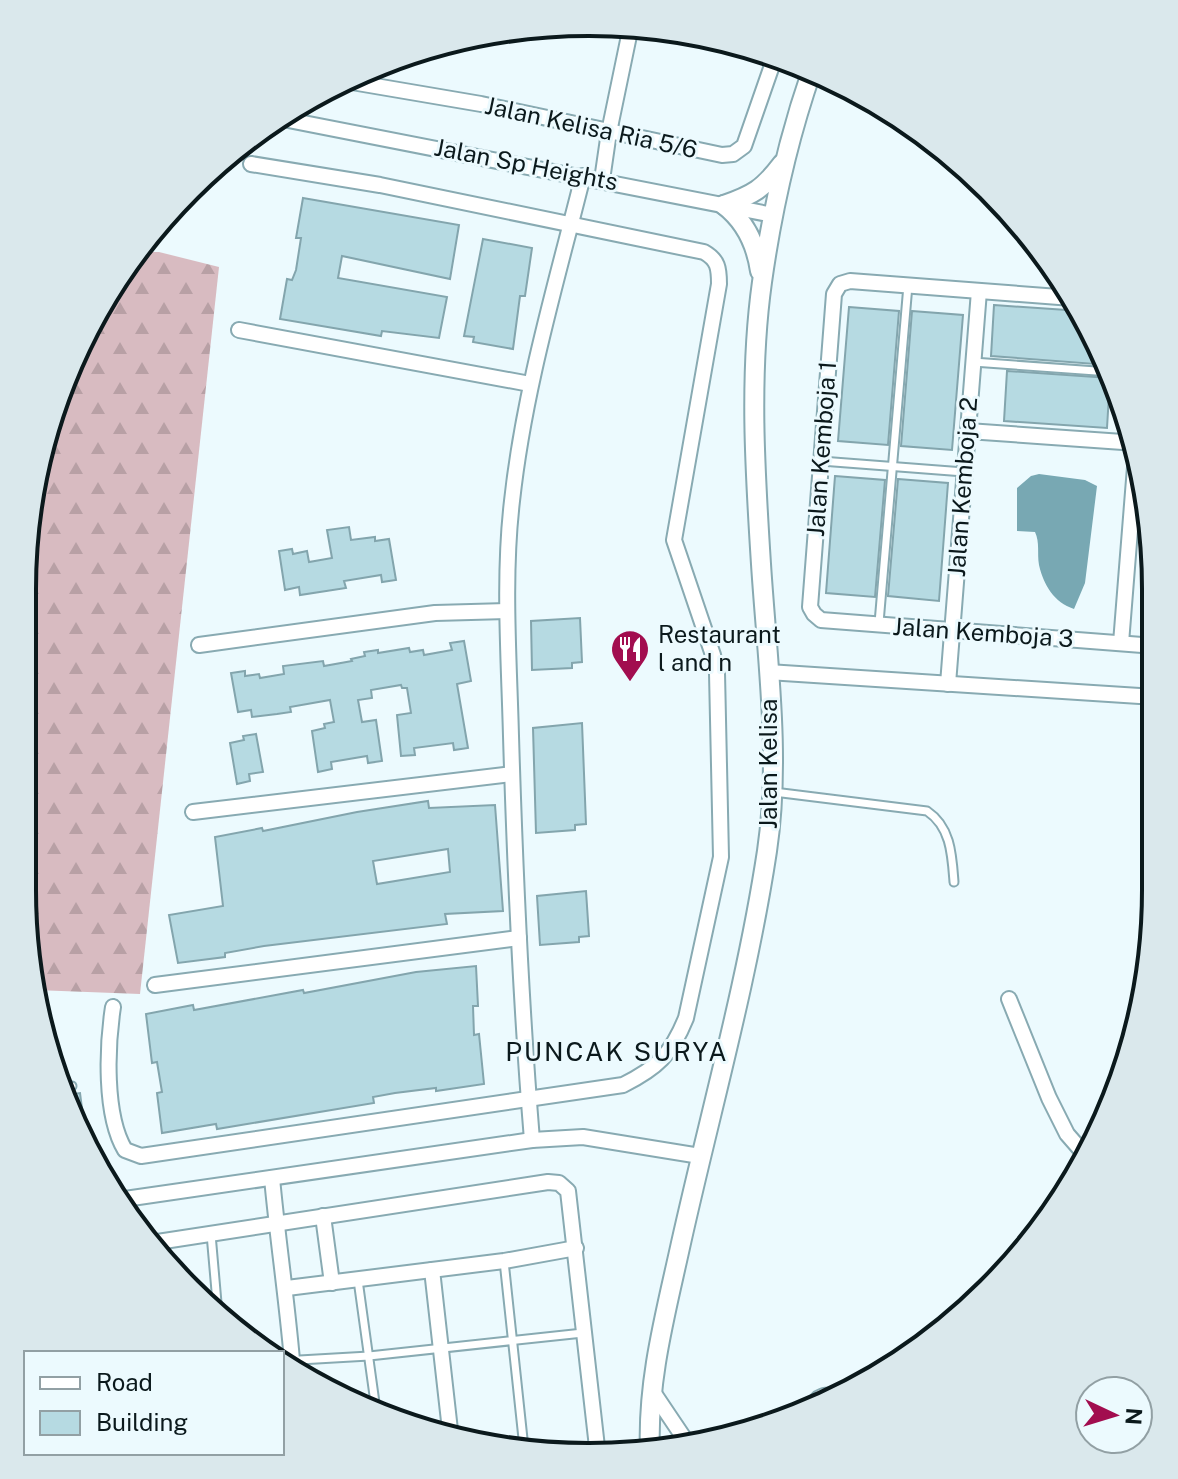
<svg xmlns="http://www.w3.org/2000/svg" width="1178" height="1479" font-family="'Public Sans',sans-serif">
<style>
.forest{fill:url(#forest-firs)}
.water{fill:#78a8b3}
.building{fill:#b6dae2;stroke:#83a5ad;stroke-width:2;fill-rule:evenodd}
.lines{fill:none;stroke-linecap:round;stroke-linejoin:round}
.lane-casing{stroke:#88aab2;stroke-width:11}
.street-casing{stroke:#88aab2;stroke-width:18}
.secondary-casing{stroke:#88aab2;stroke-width:22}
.lane{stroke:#fff;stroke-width:7}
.street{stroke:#fff;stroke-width:14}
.secondary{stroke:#fff;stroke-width:18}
.labels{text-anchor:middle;stroke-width:6;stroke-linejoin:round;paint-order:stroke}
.street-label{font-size:24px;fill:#0b191c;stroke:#ecfafe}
.poi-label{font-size:24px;fill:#0b191c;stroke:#ecfafe;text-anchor:start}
.neighbourhood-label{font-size:26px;letter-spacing:2px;fill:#0b191c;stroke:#ecfafe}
.rim{fill:none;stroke:#0b191c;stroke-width:4}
</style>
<defs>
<pattern id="forest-firs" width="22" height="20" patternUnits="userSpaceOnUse" patternTransform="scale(2)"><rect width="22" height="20" fill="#d8bbc1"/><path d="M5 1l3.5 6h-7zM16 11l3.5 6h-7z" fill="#b8a0a5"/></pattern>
</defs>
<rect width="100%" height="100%" fill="#ecfafe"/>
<path class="forest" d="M140,252H159L219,267L140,994L35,990L22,890L23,551L65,372Z"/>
<path class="water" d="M1039,474L1085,480L1097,486L1085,583L1074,609C1054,602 1044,586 1039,565C1037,553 1040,543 1035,532L1017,531V488L1031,476Z"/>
<g class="building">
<path d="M303,198L459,225L450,279L342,256L338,278L447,297L439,338L382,331L381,336L280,319L287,279L292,280L296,270L301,238H296Z"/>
<path d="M483,239L532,248L525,296H520L513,349L473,342L474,337L464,336Z"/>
<path d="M994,305L1081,311L1097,338L1108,365L991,356Z"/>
<path d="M849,307L899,311L888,445L838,441Z"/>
<path d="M912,311L963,315L952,450L901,446Z"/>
<path d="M1007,371L1110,378L1107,428L1004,421Z"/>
<path d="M835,476L885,480L875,597L826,593Z"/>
<path d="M898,479L948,483L939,601L888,596Z"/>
<path d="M349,527L351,540L375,537V541L389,539L396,580L382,582L381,575L344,581L346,588L300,595L299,587L285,590L279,551L292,549L293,554L307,551L309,562L332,558L327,530Z"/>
<path d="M1146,570H1155V621L1142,620Z"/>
<path d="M580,618L582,662L572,663V668L532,670L531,621Z"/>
<path d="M464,641L471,681L457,684L468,748L454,750L453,743L414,748L415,755L401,756L397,715L411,713L407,688H402L401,685L371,690L372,698L358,700L362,722L376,720L382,761L368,763L367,756L331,762L332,769L318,772L312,731L325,728L324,724L334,722L330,700L290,707L291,712L277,714L252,717L251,710L238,712L231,673L245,671V676L259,674L260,678L284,674L283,666L323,661L324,666L352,661L351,659L365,656L364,652L378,650V653L409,648L410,652L423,650L424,655L452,650L450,643Z"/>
<path d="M582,723L586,824L575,825V830L536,833L533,728Z"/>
<path d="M256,734L263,772L249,774L250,781L237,784L230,743L244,740L243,736Z"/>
<path d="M428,801L429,808L495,805L503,911L445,914L447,924L264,946L225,953V957L178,963L169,915L223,906L215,837L262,828L263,831L357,812ZM448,849L450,872L377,884L373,861Z"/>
<path d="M586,891L589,936L579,937V942L540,945L537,896Z"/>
<path d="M476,966L478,1006H473L474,1035L479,1034L484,1084L436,1091V1088L395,1093L373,1097L374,1103L217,1129L216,1124L162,1133L157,1093L162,1092L157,1062L152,1063L146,1014L193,1005L194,1010L303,990L304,993L416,972Z"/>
<path d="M80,1093L85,1132L81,1133L65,1095Z"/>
</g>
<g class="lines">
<g class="lane-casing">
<g id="lane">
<path d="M973,362L1110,372"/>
<path d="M821,461L964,472"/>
<path d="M879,623L908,285"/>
<path d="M774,792L927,811C951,827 952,855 954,882"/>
<path d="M63,1088L72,1086"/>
<path d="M211,1234L218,1314"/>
<path d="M504,1261L524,1448"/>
<path d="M358,1280L376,1410"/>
<path d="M282,1361L369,1356L583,1333"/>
</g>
</g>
<g class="street-casing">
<g id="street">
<path d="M340,80L481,104L722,155L733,154L744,146L776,54"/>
<path d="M278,118L773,215"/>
<path d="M602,180L609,132L631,26"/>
<path d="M1072,298L850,281L840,284L834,294L810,607L814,614L821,620L1155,646"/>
<path d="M239,330L530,384"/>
<path d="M968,431L1137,443"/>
<path d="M1121,643L1137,442"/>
<path d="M199,645L435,613L507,611"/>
<path d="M768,672L1155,697"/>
<path d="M948,684L979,291"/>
<path d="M193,812L512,774"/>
<path d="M155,985L519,938"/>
<path d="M1009,999L1049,1098L1067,1134L1087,1157"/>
<path d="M113,1007C107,1046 104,1115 125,1150L141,1156L623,1085C657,1068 671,1055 686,1018L721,857L717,673L713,655L674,540L719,284C719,268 718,260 704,252L380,185L251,164"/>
<path d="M532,1140C521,1006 515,871 511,736C509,658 503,578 512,501C524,390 556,284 583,176"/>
<path d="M272,1178C278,1243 288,1307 293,1372"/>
<path d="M118,1200L532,1140L583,1137L700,1156"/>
<path d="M323,1216L332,1283"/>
<path d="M151,1243L548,1182L559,1183L568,1191L598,1456"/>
<path d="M432,1270L451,1439"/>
<path d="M287,1288L504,1261L576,1248"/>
<path d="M651,1389L690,1447"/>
<path d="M814,1407C817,1392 831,1396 843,1396"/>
</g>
</g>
<g class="secondary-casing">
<g id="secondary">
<path d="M724,205C746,222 756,244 760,271"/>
<path d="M724,205C753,195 763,189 782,164"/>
<path d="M650,1451C647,1380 666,1312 681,1243C710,1113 747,983 767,851C781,757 767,658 761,564C755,471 749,375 762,282C772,211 788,139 812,70"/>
</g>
</g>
<use href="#lane" class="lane"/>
<use href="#street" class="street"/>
<use href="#secondary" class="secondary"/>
</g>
<defs>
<g id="restaurant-pin" transform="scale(2)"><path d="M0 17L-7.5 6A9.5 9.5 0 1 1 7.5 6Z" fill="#a20d4f" stroke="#ecfafe"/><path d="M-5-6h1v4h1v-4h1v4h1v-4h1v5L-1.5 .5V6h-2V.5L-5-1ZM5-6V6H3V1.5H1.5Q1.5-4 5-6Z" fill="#fff"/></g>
</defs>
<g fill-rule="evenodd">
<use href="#restaurant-pin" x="630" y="649"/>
</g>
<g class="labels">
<g class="street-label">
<text transform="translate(591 128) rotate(12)" y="8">Jalan Kelisa Ria 5/6</text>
<text transform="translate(526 165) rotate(11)" y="8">Jalan Sp Heights</text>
<text transform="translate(822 449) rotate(-86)" y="8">Jalan Kemboja 1</text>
<text transform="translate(963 487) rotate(-86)" y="8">Jalan Kemboja 2</text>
<text transform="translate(983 633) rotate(4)" y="8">Jalan Kemboja 3</text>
<text transform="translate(769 764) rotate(-90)" y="8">Jalan Kelisa</text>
</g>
<g class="poi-label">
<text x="658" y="643">Restaurant<tspan x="658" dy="28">l and n</tspan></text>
</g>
<g class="neighbourhood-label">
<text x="617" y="1061">PUNCAK SURYA</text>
</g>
</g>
<path d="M0 0H1178V1479H0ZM589 36H589A553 553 0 0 1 1142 589V890A553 553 0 0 1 589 1443H589A553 553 0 0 1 36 890V589A553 553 0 0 1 589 36Z" fill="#dae8ec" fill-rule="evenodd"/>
<path class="rim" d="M589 36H589A553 553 0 0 1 1142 589V890A553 553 0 0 1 589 1443H589A553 553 0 0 1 36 890V589A553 553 0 0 1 589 36Z"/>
<rect x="24" y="1351" width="260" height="104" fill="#ecfafe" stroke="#92a0a4" stroke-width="2"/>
<rect x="40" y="1377" width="40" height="12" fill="#ffffff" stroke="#92a0a4" stroke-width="2"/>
<text x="96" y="1391" font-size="24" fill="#0b191c">Road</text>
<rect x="40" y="1411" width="40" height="24" fill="#b6dae2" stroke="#92a0a4" stroke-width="2"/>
<text x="96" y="1431" font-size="24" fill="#0b191c">Building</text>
<g transform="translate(1114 1415) rotate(94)"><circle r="38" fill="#ecfafe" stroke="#92a0a4" stroke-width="2"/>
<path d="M0-6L14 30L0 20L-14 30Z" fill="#a20d4f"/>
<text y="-12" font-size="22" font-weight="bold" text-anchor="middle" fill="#0b191c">N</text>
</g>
</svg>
